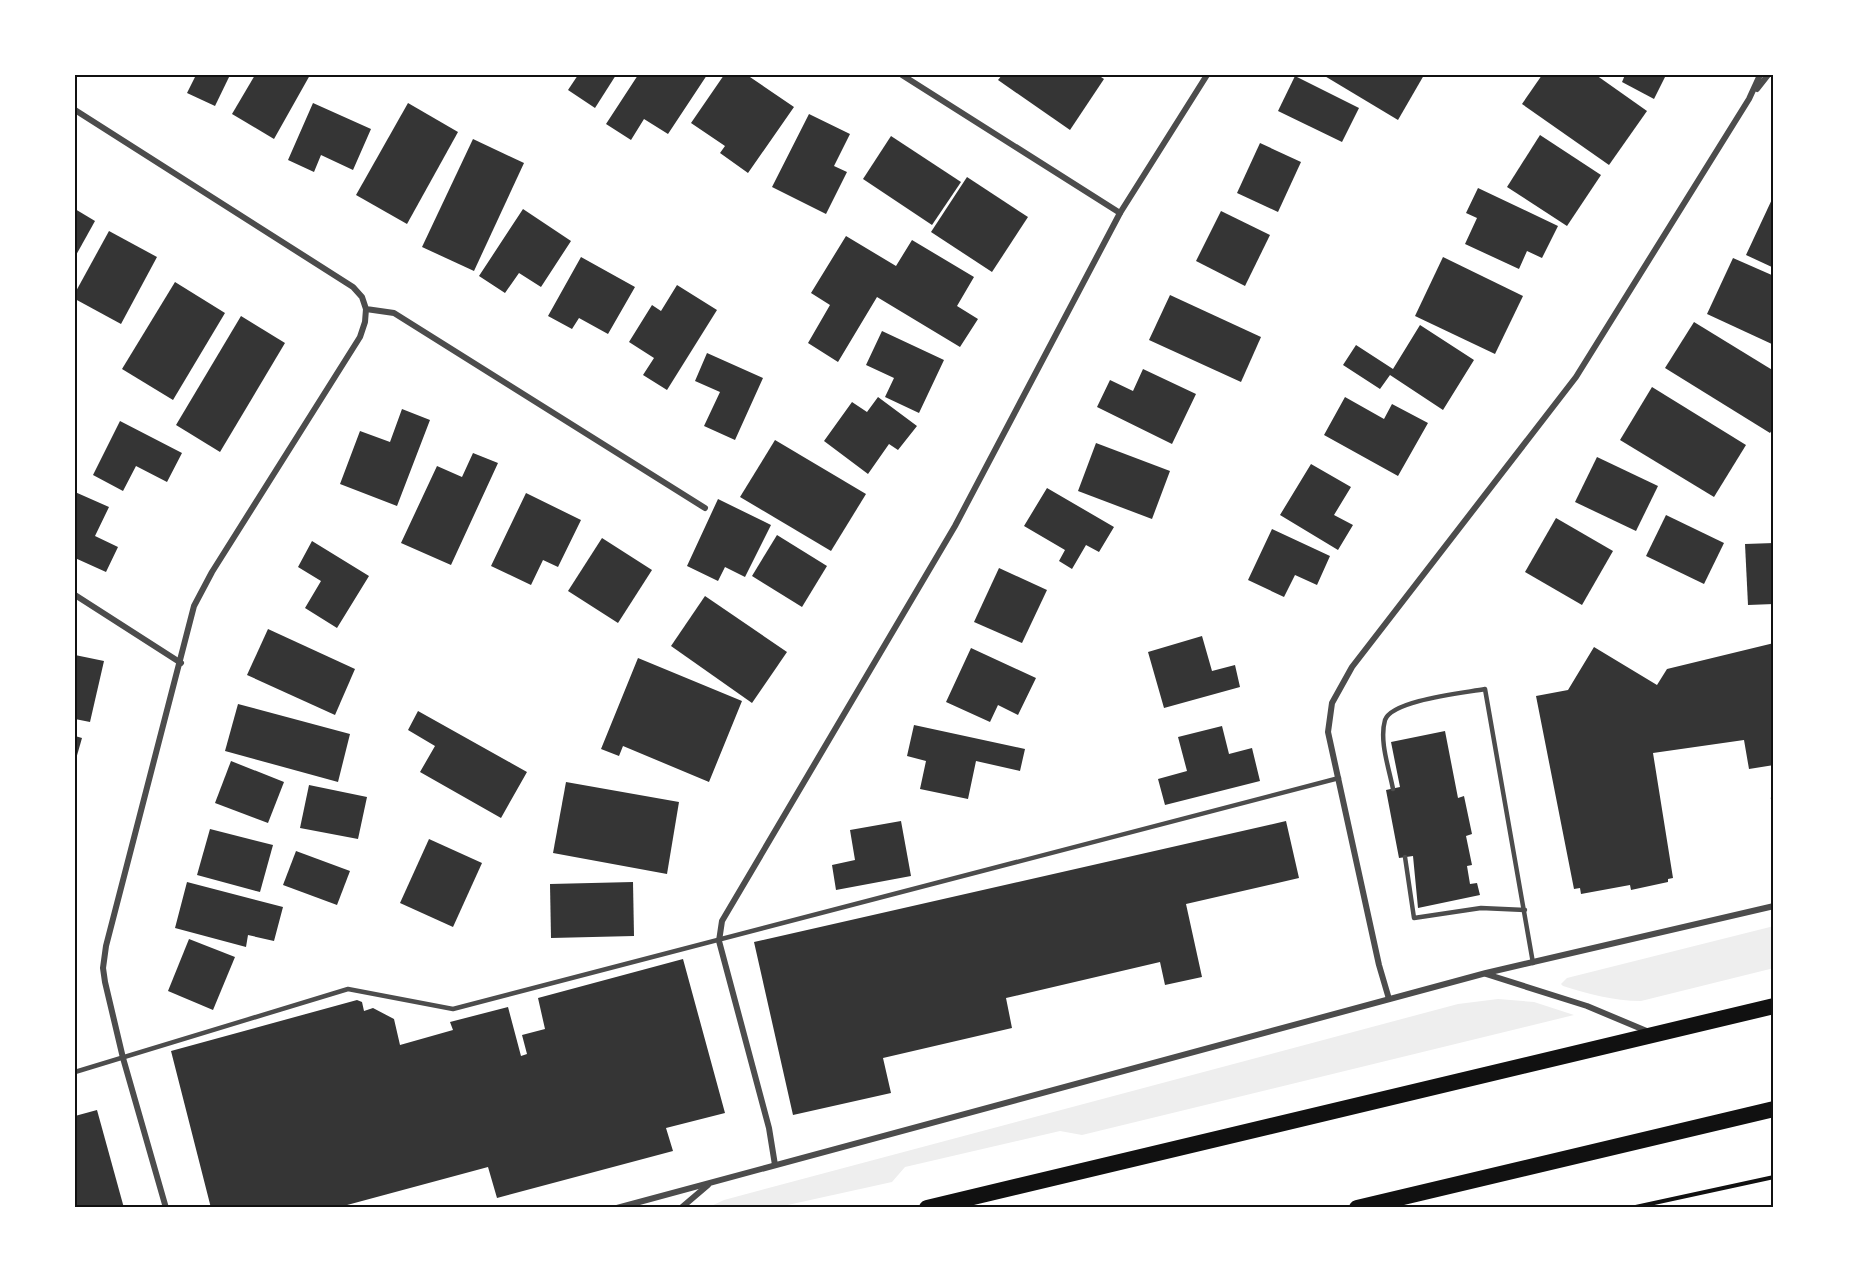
<svg xmlns="http://www.w3.org/2000/svg" width="1849" height="1283" font-family="Jost,sans-serif">
<style>
.green{fill:#eee}
.building{fill:#353535}
.lines{fill:none;stroke-linecap:round;stroke-linejoin:round}
.path{stroke:#111;stroke-width:4}
.service{stroke:#4c4c4c;stroke-width:4.5}
.minor{stroke:#4c4c4c;stroke-width:6}
.trunk{stroke:#111;stroke-width:16}
.neatline{fill:none;stroke:#111;stroke-width:2}
</style>
<rect width="100%" height="100%" fill="#fff"/>
<g class="green">
<path d="M1774,926V968L1641,1001C1613,1001 1589,994 1563,986L1561,984L1567,978Z"/>
<path d="M1498,999L1534,1002L1574,1015L1082,1135L1060,1131L905,1167L892,1182L774,1208H707L724,1200L1458,1004Z"/>
</g>
<g class="building">
<path d="M196,75H230L215,106L187,93Z"/>
<path d="M255,75H310L274,139L232,114Z"/>
<path d="M578,75H616L595,108L568,90Z"/>
<path d="M638,75H707L668,134L644,119L631,140L606,124Z"/>
<path d="M724,75H747L794,107L748,173L720,153L725,146L691,123Z"/>
<path d="M1002,75H1098L1104,79L1070,130L998,80Z"/>
<path d="M1323,75H1424L1398,120Z"/>
<path d="M1542,75H1596L1647,111L1609,165L1522,104Z"/>
<path d="M1625,75H1666L1654,99L1622,82Z"/>
<path d="M1295,76L1359,108L1342,142L1278,111Z"/>
<path d="M313,103L371,129L353,170L321,155L314,172L288,160Z"/>
<path d="M408,103L458,132L407,224L356,195Z"/>
<path d="M809,114L850,134L834,166L847,172L826,214L772,187Z"/>
<path d="M1540,135L1601,175L1567,226L1507,187Z"/>
<path d="M891,136L961,182L932,225L863,179Z"/>
<path d="M473,139L524,163L474,271L422,247Z"/>
<path d="M1260,143L1301,162L1278,212L1237,193Z"/>
<path d="M967,177L1028,217L992,272L931,232Z"/>
<path d="M1478,188L1558,226L1542,258L1527,251L1519,269L1465,244L1477,218L1466,213Z"/>
<path d="M1774,195V268L1746,255Z"/>
<path d="M75,209L95,221L75,257Z"/>
<path d="M523,209L571,241L541,287L519,273L505,293L479,276Z"/>
<path d="M1221,211L1270,235L1245,286L1196,261Z"/>
<path d="M109,231L157,257L121,324L75,299V293Z"/>
<path d="M846,236L896,266L912,240L974,277L957,306L978,319L960,347L877,297L838,362L808,343L830,305L811,293Z"/>
<path d="M581,257L635,287L608,334L579,318L572,329L548,316Z"/>
<path d="M1443,257L1523,296L1495,354L1415,316Z"/>
<path d="M1733,258L1774,276V345L1707,314Z"/>
<path d="M175,282L225,313L173,400L122,369Z"/>
<path d="M677,285L717,310L667,390L643,375L654,358L629,342L652,305L661,311Z"/>
<path d="M1170,295L1261,337L1241,382L1149,340Z"/>
<path d="M241,316L285,343L220,452L176,425Z"/>
<path d="M1694,322L1774,371V427L1770,433L1665,368Z"/>
<path d="M1420,325L1474,360L1443,410L1390,375L1380,389L1343,365L1356,345L1393,369Z"/>
<path d="M882,331L944,360L919,413L885,397L894,378L866,365Z"/>
<path d="M707,353L763,378L735,440L704,426L720,392L695,381Z"/>
<path d="M1143,369L1196,394L1172,444L1097,407L1110,380L1133,391Z"/>
<path d="M1652,387L1746,445L1714,497L1620,440Z"/>
<path d="M878,397L917,426L898,450L889,444L868,474L824,441L852,402L867,412Z"/>
<path d="M1345,397L1384,419L1392,404L1428,423L1398,476L1324,435Z"/>
<path d="M402,409L430,420L397,506L340,484L360,431L390,442Z"/>
<path d="M120,421L182,453L167,482L136,466L123,491L93,475Z"/>
<path d="M775,440L866,494L831,551L740,497Z"/>
<path d="M1096,443L1170,471L1152,519L1078,491Z"/>
<path d="M473,453L498,463L451,565L401,543L437,466L462,477Z"/>
<path d="M1597,457L1658,486L1636,531L1575,502Z"/>
<path d="M1311,464L1351,487L1334,515L1353,525L1338,550L1280,515Z"/>
<path d="M1047,488L1114,527L1099,552L1086,545L1072,569L1059,561L1065,550L1024,526Z"/>
<path d="M75,492L109,507L95,536L118,547L106,572L75,558Z"/>
<path d="M526,493L581,520L558,567L543,560L531,585L491,566Z"/>
<path d="M718,499L771,525L745,577L725,567L718,581L687,566Z"/>
<path d="M1666,515L1724,543L1704,584L1646,556Z"/>
<path d="M1556,518L1613,551L1582,605L1525,572Z"/>
<path d="M1272,529L1330,556L1317,585L1295,575L1284,597L1248,580Z"/>
<path d="M777,535L827,566L802,607L752,576Z"/>
<path d="M602,538L652,570L618,623L568,591Z"/>
<path d="M312,541L369,576L337,628L305,608L321,581L298,567Z"/>
<path d="M1774,543V604L1748,605L1745,544Z"/>
<path d="M999,568L1047,590L1022,643L974,622Z"/>
<path d="M705,596L787,652L752,703L671,646Z"/>
<path d="M268,629L355,669L335,715L247,675Z"/>
<path d="M1202,636L1212,671L1235,665L1240,687L1164,708L1148,652Z"/>
<path d="M1774,643V765L1749,769L1744,740L1653,753L1673,878L1668,879V882L1631,890L1630,885L1581,894L1580,888L1574,889L1536,696L1568,690L1594,647L1657,685L1667,669Z"/>
<path d="M971,648L1036,678L1018,715L998,705L990,722L946,702Z"/>
<path d="M75,655L104,661L90,722L75,719Z"/>
<path d="M638,658L742,701L709,782L623,746L619,756L601,749Z"/>
<path d="M238,704L350,734L338,782L225,751Z"/>
<path d="M418,711L527,772L501,818L420,772L435,746L408,730Z"/>
<path d="M914,725L1025,749L1020,771L976,761L968,799L920,789L926,761L907,756Z"/>
<path d="M1222,726L1229,754L1252,748L1260,781L1165,805L1158,779L1187,771L1178,737Z"/>
<path d="M1445,731L1458,798L1464,796L1472,834L1466,836L1472,865L1467,866L1470,884L1477,883L1480,895L1418,908L1413,856L1399,858L1386,790L1400,787L1391,742Z"/>
<path d="M75,736L82,738L76,759H75Z"/>
<path d="M231,761L284,782L268,823L215,803Z"/>
<path d="M566,782L679,802L667,874L553,853Z"/>
<path d="M309,785L367,797L358,839L300,828Z"/>
<path d="M901,821L911,876L836,890L832,865L855,860L850,830Z"/>
<path d="M1286,821L1299,878L1186,904L1202,977L1165,985L1160,962L1006,998L1012,1028L883,1058L891,1093L793,1115L754,942Z"/>
<path d="M210,829L273,845L260,892L197,875Z"/>
<path d="M429,839L482,863L453,927L400,903Z"/>
<path d="M296,851L350,871L337,905L283,885Z"/>
<path d="M187,882L283,907L274,941L248,935L246,947L175,928Z"/>
<path d="M633,882L634,936L551,938L550,884Z"/>
<path d="M189,939L235,957L213,1010L168,991Z"/>
<path d="M683,959L725,1113L666,1128L673,1151L497,1198L488,1167L336,1208H211L171,1051L357,1000L362,1002L364,1011L373,1008L394,1019L400,1045L453,1030L450,1022L508,1007L521,1056L527,1054L522,1035L545,1029L538,998Z"/>
<path d="M97,1110L124,1208H75V1116Z"/>
</g>
<g class="lines">
<path class="path" d="M1631,1208L1774,1177"/>
<g class="service">
<path d="M1393,789C1389,768 1379,741 1385,720C1392,700 1464,693 1485,689L1533,963"/>
<path d="M1773,798L1774,803"/>
<path d="M1405,857L1414,918L1481,908L1525,910"/>
<path d="M75,1072L348,989L453,1009L1339,778"/>
</g>
<g class="minor">
<path d="M902,75L1120,213"/>
<path d="M1757,89L1768,75"/>
<path d="M75,110L353,287L362,297L366,309L394,313L705,508"/>
<path d="M75,595L181,663"/>
<path d="M1486,974L1587,1006L1649,1032"/>
<path d="M1389,999L1379,965L1328,732L1332,703L1352,667L1576,377L1749,99L1760,75"/>
<path d="M775,1165L769,1128L719,941L722,921L955,526L1120,213L1207,75"/>
<path d="M166,1208L123,1058L105,982L103,968L106,946L194,606L212,572L360,337L365,322L366,309"/>
<path d="M617,1208L1486,973L1774,906"/>
<path d="M681,1208L708,1185"/>
</g>
<g class="trunk">
<path d="M927,1208L1774,1006"/>
<path d="M1357,1208L1774,1109"/>
</g>
</g>
<rect width="1849" height="1283" fill="none" stroke="#ffffff" stroke-width="153"/>
<rect x="76" y="76" width="1696" height="1130" class="neatline"/>
</svg>
